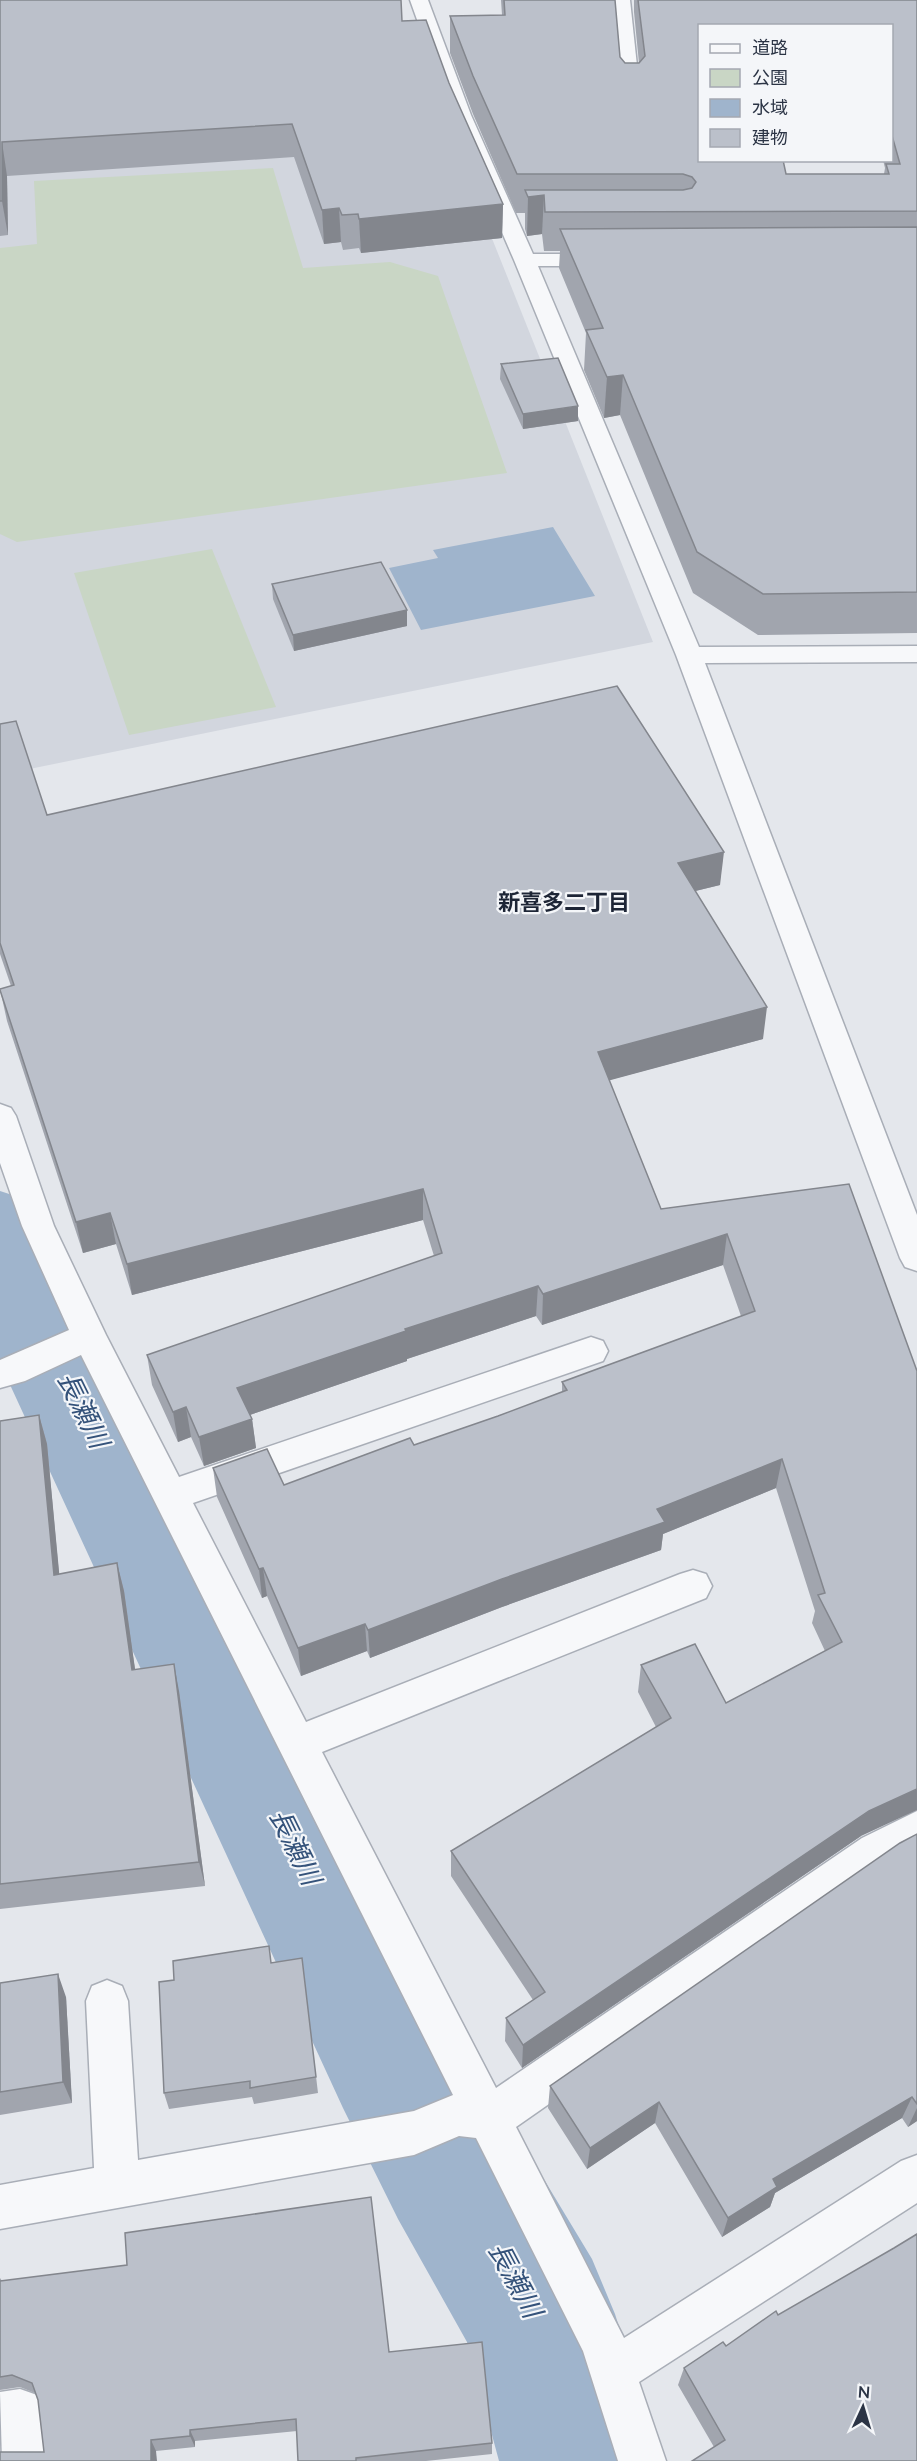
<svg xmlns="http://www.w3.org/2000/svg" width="917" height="2461" font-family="Lato,'Noto Sans JP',sans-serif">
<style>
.built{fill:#d2d6de}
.green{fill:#c9d6c5}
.water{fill:#9fb4cc}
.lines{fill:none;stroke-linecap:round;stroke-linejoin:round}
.river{fill:#9fb4cc;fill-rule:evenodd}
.minor-casing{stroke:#a9aeb7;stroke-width:3}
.minor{fill:#f7f8fa;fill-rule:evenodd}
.wall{fill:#a1a5ae;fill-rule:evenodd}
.shaded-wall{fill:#83868d}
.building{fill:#bbc0ca;stroke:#83868d;stroke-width:1.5;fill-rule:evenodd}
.labels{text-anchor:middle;stroke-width:4.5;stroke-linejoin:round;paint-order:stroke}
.neighbourhood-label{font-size:22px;font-weight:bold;fill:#1d2536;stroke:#f4f6f9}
.near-water-label{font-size:27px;font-style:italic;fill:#34527a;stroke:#f4f6f9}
</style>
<rect width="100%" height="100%" fill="#e4e7ec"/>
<path class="built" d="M422,63L653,642L0,775V73Z"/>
<g class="green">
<path d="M273,168L303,268L390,262L438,276L507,473L17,542L0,534V248L37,244L34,181Z"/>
<path d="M212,549L276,707L129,735L74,573Z"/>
</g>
<path class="water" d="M553,527L595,596L421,630L389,568L438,558L433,550Z"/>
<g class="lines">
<path class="river" d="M0,1191L40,1204C64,1249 82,1296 108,1340L447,2004L504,2113L592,2259L615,2314L661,2461H499L467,2342L398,2219L343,2108L0,1363Z"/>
<g class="minor-casing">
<g id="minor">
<path d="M410,0H428L471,115L533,254H604L612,255L615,260L612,265L604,266H538L699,647L917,646V662L705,663L917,1215V1271L905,1267L900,1258L676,655L514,260L451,115Z"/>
<path d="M612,0H630L640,94L637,98H623L620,94Z"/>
<path d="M0,1104L11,1108L16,1116L54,1226L106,1335L179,1477L591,1337L603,1341L608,1351L603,1361L193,1503L306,1722L680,1574L693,1570L706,1574L712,1586L706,1598L322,1752L496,2088L862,1838L917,1811V1851L890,1866L516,2127L624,2338L901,2161L917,2155V2203L639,2382L666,2461H618L583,2351L476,2138L459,2136L414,2155L0,2229V2185L94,2168L86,2001L92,1986L107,1980L122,1986L128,2001L138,2160L414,2111L453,2095L81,1355L25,1381L0,1388V1360L69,1330L22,1226L0,1163Z"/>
<path d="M20,2389L37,2395L43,2412L50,2461H2L0,2392Z"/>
</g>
</g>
<use href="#minor" class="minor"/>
</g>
<g class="wall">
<path d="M0,0L402,21L449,83L503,204L502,238L361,253L359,248L343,250L341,242L324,244L294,157L7,176L8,235L0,236Z"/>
<path d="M501,0H615L620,57L625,63H639L634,12V0H917V633L758,635L693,593L620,415L604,418L584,370L586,333L559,268L560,251H544L542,234L527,236L525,229V213H516L473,114L450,53V16L502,15ZM699,26H891V160H883L885,168L884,174H786Z"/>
<path d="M501,364L578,421L523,429L500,379Z"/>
<path d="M272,584L407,610V626L294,651L273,599Z"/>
<path d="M0,724L47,815L720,885L695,891L763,1039L609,1080L661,1209L849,1184L861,1836L522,2068L505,2041L506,2018L533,2000L451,1876V1851L656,1727L638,1692L641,1665L726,1703L825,1651L812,1623L815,1611L776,1488L663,1534L661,1550L502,1607L370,1658L367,1651L301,1676L267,1596L262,1598L217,1497L213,1468L284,1485L414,1445L498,1416L562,1392V1382L741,1316L723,1265L542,1325L536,1316L407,1359V1361L250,1415L252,1419L256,1448L204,1466L191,1437L178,1442L152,1385L147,1355L434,1256L423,1220L132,1295L116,1244L83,1253L7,1021L0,989L11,986L0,954Z"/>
<path d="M39,1415L47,1444L59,1574L117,1563L124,1591L135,1670L179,1691L205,1886L0,1909V1421Z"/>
<path d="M917,1834V2121L908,2127L902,2118L775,2193L770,2207L722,2237L655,2123L587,2169L548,2108L550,2086Z"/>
<path d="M302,1958L318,2093L254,2104L252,2097L169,2109L164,2093L174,1980Z"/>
<path d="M0,1983L66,1997L72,2103L0,2115Z"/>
<path d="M894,2248L917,2461L714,2447L678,2385L684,2368L726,2346Z"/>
<path d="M0,2278L2,2281L389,2352L492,2443V2454L426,2461H298L297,2431L195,2441V2447L156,2451L0,2461V2448V2452H44L38,2400L35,2393L20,2387L0,2390Z"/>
</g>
<g class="shaded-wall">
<path d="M2,142L7,176L8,235L2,201Z"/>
<path d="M544,195L542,234L527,236L528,197Z"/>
<path d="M503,204L502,238L361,253L359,219Z"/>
<path d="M339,208L341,242L324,244L322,210Z"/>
<path d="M623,375L620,415L604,418L607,377Z"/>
<path d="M578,406V421L523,429V414Z"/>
<path d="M407,610V626L294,651L293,635Z"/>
<path d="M724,852L720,885L675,896L678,863Z"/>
<path d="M767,1007L763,1039L596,1084L598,1052Z"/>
<path d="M423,1189V1220L132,1295L127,1264Z"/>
<path d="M110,1213L116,1244L83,1253L76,1222Z"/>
<path d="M727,1234L723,1265L542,1325L543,1294Z"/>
<path d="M538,1286L536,1316L407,1359V1361L241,1418L237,1388L405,1329Z"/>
<path d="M186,1407L191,1437L178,1442L173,1412Z"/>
<path d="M39,1415L47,1444L62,1603L54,1575Z"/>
<path d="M252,1419L256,1448L204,1466L199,1437Z"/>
<path d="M782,1459L776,1488L663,1534L661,1550L502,1607L370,1658L368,1630L502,1579L657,1509Z"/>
<path d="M117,1563L124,1591L139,1697L132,1670Z"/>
<path d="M263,1568L267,1596L262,1598L259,1569Z"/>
<path d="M365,1624L367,1651L301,1676L298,1648Z"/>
<path d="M174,1664L179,1691L205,1886L199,1862Z"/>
<path d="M917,1789V1810L861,1836L522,2068L523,2045L869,1811Z"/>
<path d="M58,1974L66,1997L72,2103L63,2082Z"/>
<path d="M912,2097L902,2118L775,2193L770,2207L722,2237L728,2218L773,2179Z"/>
<path d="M659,2102L655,2123L587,2169L590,2148Z"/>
<path d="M917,2108V2121L908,2127Z"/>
<path d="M190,2430L195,2441V2447L190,2436Z"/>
<path d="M151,2440L156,2451L157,2461H151Z"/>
</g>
<g class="building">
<path d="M0,0H401L402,21L426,20L449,83L503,204L359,219L358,214L342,215L339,208L322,210L292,124L2,142V201H0Z"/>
<path d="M504,0H615L620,57L625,63H639L645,56L638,0H917V211L545,212L544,195L528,197L525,190H683L692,188L696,182L692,177L683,174H517L473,76L450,16L505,15ZM699,26H891V132L900,164H886L889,174H786L783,160H699Z"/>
<path d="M917,227V592L763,594L697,552L623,375L607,377L586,330L603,328L560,229Z"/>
<path d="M558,358L578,406L523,414L501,364Z"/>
<path d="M381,562L407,610L293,635L272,584Z"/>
<path d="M617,686L724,852L678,863L767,1007L598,1052L661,1209L849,1184L917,1371V1789L869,1811L523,2045L506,2018L545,1992L451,1851L671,1718L641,1665L695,1644L726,1703L842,1642L818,1595L825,1593L782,1459L657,1509L665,1522L502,1579L368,1630L365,1624L298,1648L263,1568L259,1569L213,1468L267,1449L284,1485L410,1438L414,1445L498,1416L567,1390L562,1382L755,1311L727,1234L543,1294L538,1286L405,1329L406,1331L237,1388L252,1419L199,1437L186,1407L173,1412L147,1355L442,1253L423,1189L127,1264L110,1213L76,1222L0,990V989L14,985L0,943V724L16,721L47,815Z"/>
<path d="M39,1415L54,1575L117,1563L132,1670L174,1664L199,1862L0,1884V1421Z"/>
<path d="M917,1834V2104L912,2097L773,2179L777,2187L728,2218L659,2102L590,2148L550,2086L900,1843Z"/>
<path d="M269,1946L271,1963L302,1958L316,2077L250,2088V2081L164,2093L159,1982L174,1980L173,1961Z"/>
<path d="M58,1974L63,2082L0,2092V1983Z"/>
<path d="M371,2197L389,2352L482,2342L492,2443L356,2458V2461H298L296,2419L190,2430V2436L151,2440V2461H0V2452H44L38,2400L32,2383L12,2375L0,2377V2281L127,2265L125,2233Z"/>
<path d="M917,2234V2461H692L725,2440L684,2368L723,2342L726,2346L776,2311L778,2315L894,2248Z"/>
</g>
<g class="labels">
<g class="neighbourhood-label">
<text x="564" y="910">新喜多二丁目</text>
</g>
<g class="near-water-label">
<text transform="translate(83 1410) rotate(64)" y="9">長瀬川</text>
<text transform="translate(295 1847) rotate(64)" y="9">長瀬川</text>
<text transform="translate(515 2280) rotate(62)" y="9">長瀬川</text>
</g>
</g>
<rect x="698" y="24" width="195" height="138" fill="#f4f6f9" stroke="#a4a8b1" stroke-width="1.5"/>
<rect x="710" y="44" width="30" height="9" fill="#f7f8fa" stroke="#a4a8b1" stroke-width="1.5"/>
<text x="752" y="54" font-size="18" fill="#2b3445">道路</text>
<rect x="710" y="69" width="30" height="18" fill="#c9d6c5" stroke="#a4a8b1" stroke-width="1.5"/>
<text x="752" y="84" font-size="18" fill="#2b3445">公園</text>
<rect x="710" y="99" width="30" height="18" fill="#9fb4cc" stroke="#a4a8b1" stroke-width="1.5"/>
<text x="752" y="114" font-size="18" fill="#2b3445">水域</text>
<rect x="710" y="129" width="30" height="18" fill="#bbc0ca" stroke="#a4a8b1" stroke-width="1.5"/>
<text x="752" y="144" font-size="18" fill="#2b3445">建物</text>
<g transform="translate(863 2407) rotate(4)" stroke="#f4f6f9" stroke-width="4.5" paint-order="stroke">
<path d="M0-4.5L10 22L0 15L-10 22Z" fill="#2b3445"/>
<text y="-9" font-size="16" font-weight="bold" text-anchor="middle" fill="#2b3445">N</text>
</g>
</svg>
